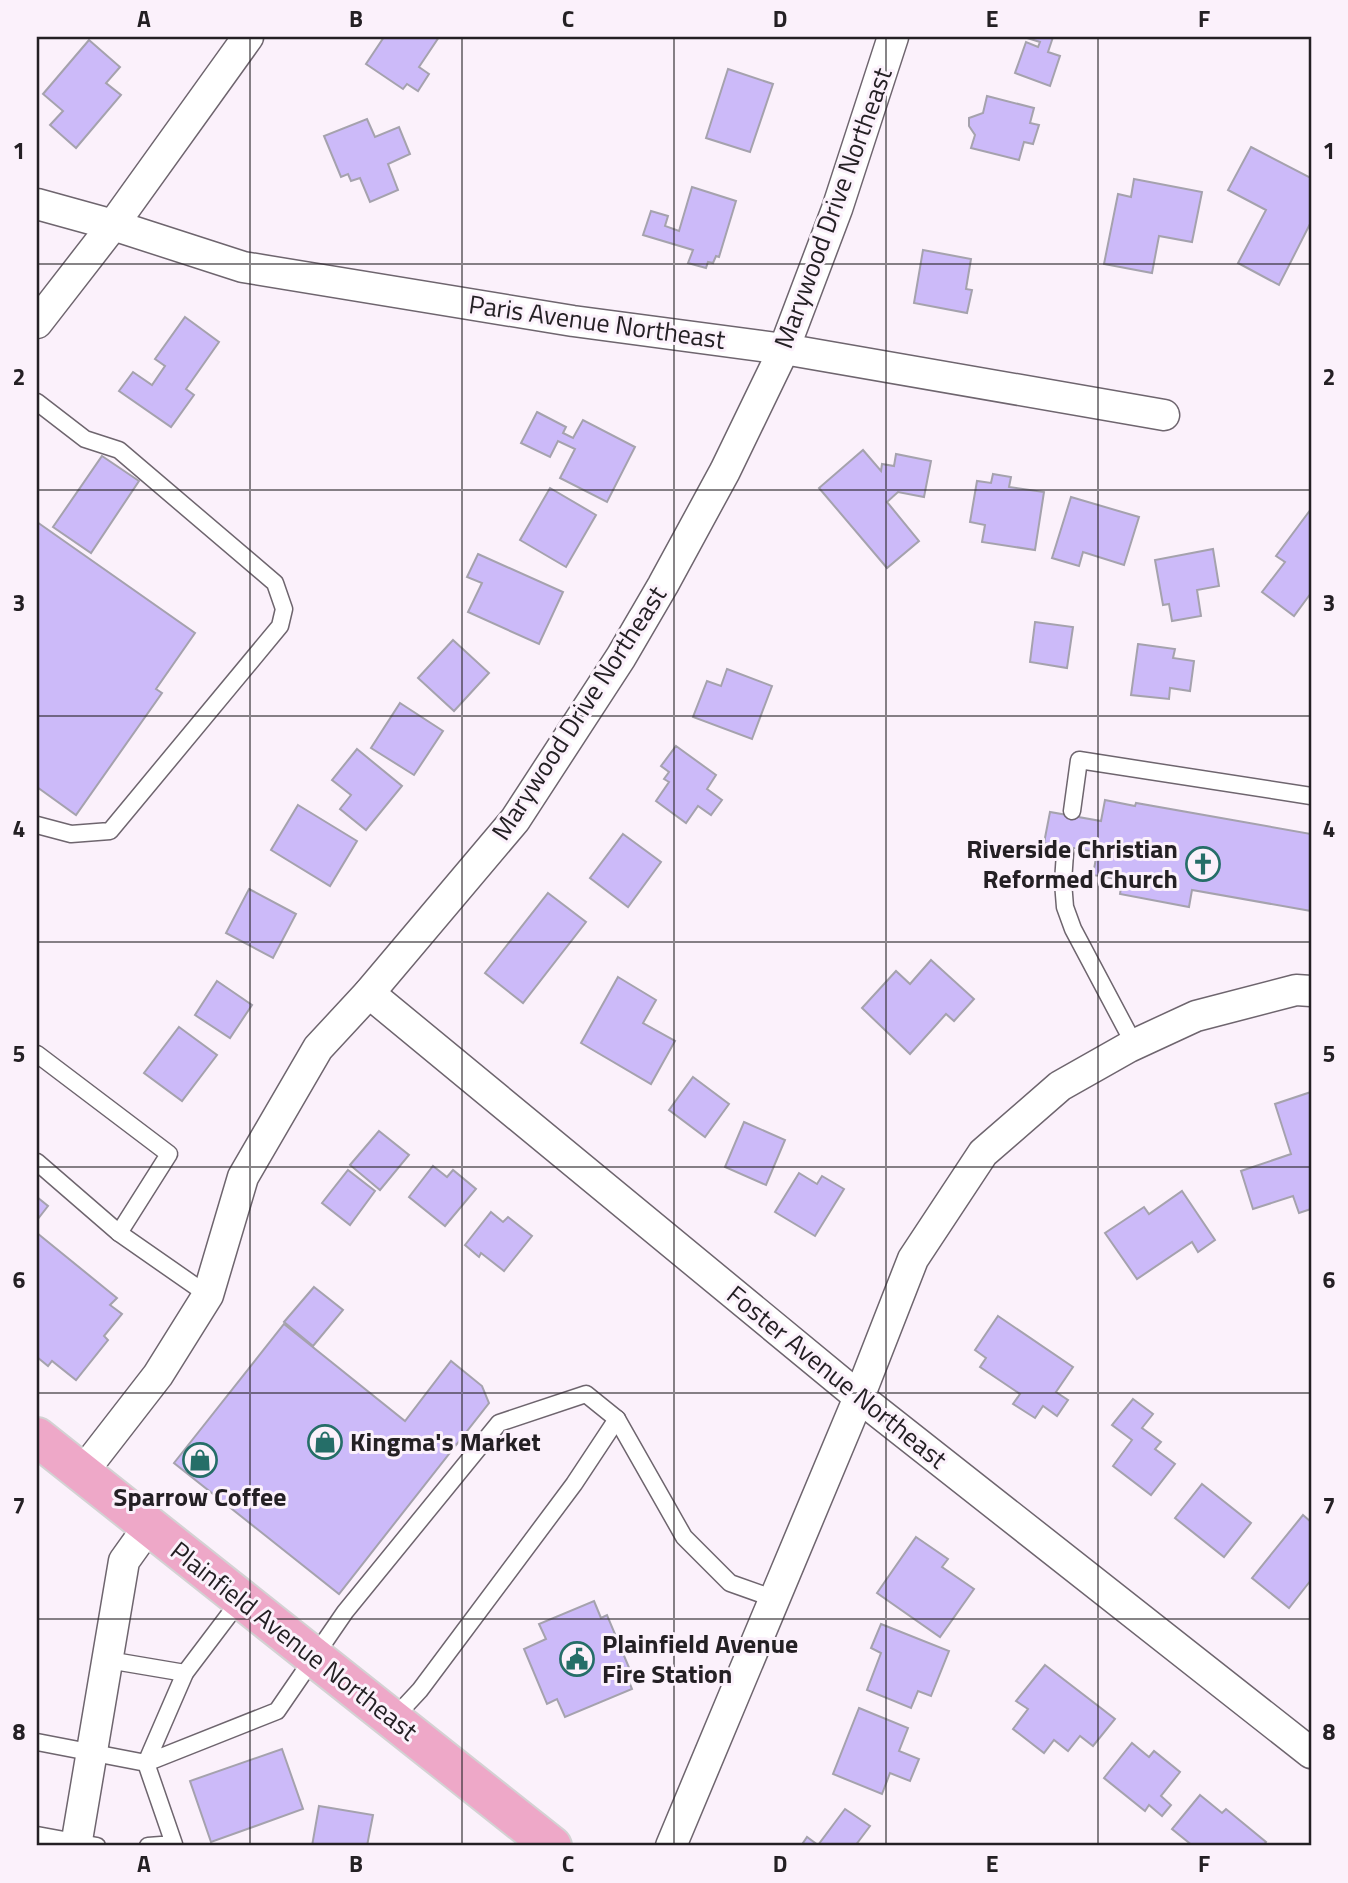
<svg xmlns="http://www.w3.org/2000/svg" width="1348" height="1883" font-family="'Titillium Web',sans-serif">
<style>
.building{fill:#ccbaf9;stroke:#a5a2ad;stroke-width:2}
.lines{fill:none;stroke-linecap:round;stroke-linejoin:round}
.lane-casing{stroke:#6e656e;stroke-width:19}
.street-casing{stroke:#6e656e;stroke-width:33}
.primary-casing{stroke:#d3d2d3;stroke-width:42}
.lane{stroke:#fff;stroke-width:16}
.street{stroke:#fff;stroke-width:30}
.primary{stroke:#eea8c8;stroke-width:38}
.grid{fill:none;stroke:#242024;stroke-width:2;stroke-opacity:0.55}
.labels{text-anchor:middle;stroke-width:6;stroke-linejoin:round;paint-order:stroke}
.street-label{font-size:26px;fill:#242024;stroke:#fbf1fb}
.poi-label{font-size:26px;font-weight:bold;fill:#242024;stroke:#fbf1fb;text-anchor:start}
.neatline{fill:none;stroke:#242024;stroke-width:2.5}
.grid-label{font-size:23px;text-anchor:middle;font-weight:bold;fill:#242024}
</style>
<rect width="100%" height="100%" fill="#fbf1fb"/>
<g class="building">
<path d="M384,37H439L419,67L429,74L418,91L407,84L403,89L366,64Z"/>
<path d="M1024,37H1053L1048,52L1060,56L1050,86L1015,73L1026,42L1038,47L1040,42Z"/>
<path d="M89,40L120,67L106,83L121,95L76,148L50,125L63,111L43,94Z"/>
<path d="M728,69L773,84L750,152L706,138Z"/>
<path d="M987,96L1034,108L1030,123L1039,125L1033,144L1024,142L1019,160L971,148L975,135L969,126V118L983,113Z"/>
<path d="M367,119L375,137L399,127L410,154L388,164L398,190L370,202L360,178L351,181L348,174L341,177L324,136Z"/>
<path d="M1251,147L1311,178V222L1279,285L1238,263L1266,210L1228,190Z"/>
<path d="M1134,179L1202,192L1192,242L1159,236L1152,273L1104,264L1118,194L1131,197Z"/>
<path d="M692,187L736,201L719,257L716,256L713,263L708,262L706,268L688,263L693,250L643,235L651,211L668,216L665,226L679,231Z"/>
<path d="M923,250L971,259L966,289L972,290L967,313L914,303Z"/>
<path d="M185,317L219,342L186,389L194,395L171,427L119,391L133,372L152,385L165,366L155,359Z"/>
<path d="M537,412L566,427L563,433L573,438L583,420L635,447L607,502L560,478L575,449L558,441L550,457L521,443Z"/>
<path d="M863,450L881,471L882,464L894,466L896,454L931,461L924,497L898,492L887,502L919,541L887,568L819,488Z"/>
<path d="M102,456L139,481L91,553L53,527Z"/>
<path d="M993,474L1011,477L1009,487L1044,492L1035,550L982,542L985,525L970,522L977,481L991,483Z"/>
<path d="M550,488L596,515L566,567L520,540Z"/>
<path d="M1071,497L1139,517L1124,565L1083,552L1079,566L1052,558Z"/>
<path d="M1311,509V593L1294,616L1262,592L1285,562L1276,556Z"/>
<path d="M37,522L195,633L156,689L162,693L76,815L37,787Z"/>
<path d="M1213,549L1219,586L1197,590L1201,616L1172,621L1169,604L1163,605L1155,560Z"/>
<path d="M478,554L563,592L539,644L468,612L482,583L467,577Z"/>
<path d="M1035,622L1073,627L1067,668L1030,662Z"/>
<path d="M453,640L489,673L454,711L418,678Z"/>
<path d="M1138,644L1175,649L1173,658L1194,661L1190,691L1170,688L1169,699L1131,695Z"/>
<path d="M727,669L772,686L752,739L693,717L707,681L721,686Z"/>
<path d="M400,703L443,731L414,775L371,748Z"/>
<path d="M676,746L716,775L707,789L722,800L711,815L698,806L686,823L656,801L669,782L664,779L669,772L661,766Z"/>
<path d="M357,749L402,786L366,830L340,809L351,795L332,780Z"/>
<path d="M1105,800L1135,806L1136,803L1311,834V911L1192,890L1189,907L1120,894L1122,880L1093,875L1097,852L1044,843L1050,812L1101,821Z"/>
<path d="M298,805L357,841L330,886L271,850Z"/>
<path d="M623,834L661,862L628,907L590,878Z"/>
<path d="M249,889L296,914L273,958L226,933Z"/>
<path d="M548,893L586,922L523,1003L485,973Z"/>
<path d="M931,960L974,999L954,1021L946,1014L910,1054L862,1008L896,971L910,984Z"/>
<path d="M618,977L656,1000L643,1023L675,1041L651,1084L581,1043Z"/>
<path d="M217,981L252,1005L230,1038L195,1015Z"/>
<path d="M179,1027L217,1055L182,1101L144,1073Z"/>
<path d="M693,1077L729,1104L705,1137L669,1110Z"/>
<path d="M1311,1092V1209L1299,1213L1293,1196L1253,1209L1241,1171L1291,1154L1275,1104Z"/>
<path d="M744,1122L785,1140L766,1185L725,1167Z"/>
<path d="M379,1131L409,1155L380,1190L350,1165Z"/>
<path d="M433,1166L447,1177L453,1170L476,1189L445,1226L409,1197Z"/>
<path d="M348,1170L375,1191L350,1225L322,1203Z"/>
<path d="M799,1173L817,1184L822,1176L844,1189L815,1236L775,1212Z"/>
<path d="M1182,1191L1215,1240L1198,1252L1192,1242L1137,1279L1105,1233L1144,1207L1149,1214Z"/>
<path d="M37,1197L48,1206L37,1220Z"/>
<path d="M491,1212L503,1222L508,1217L532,1236L504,1271L481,1253L479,1257L465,1245Z"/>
<path d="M37,1233L117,1298L110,1305L122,1314L104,1336L108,1340L76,1380L52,1361L48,1366L37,1357Z"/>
<path d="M314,1287L343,1310L313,1346L284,1322Z"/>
<path d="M998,1316L1073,1367L1056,1392L1068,1400L1057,1416L1043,1406L1035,1418L1013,1404L1020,1394L980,1367L986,1358L975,1350Z"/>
<path d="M284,1324L405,1421L451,1361L482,1386L489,1403L339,1594L174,1463Z"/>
<path d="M1133,1399L1153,1414L1142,1428L1161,1442L1155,1449L1175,1464L1151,1495L1113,1466L1132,1440L1112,1425Z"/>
<path d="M1202,1484L1251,1523L1224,1557L1175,1518Z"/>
<path d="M1303,1515L1311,1522V1580L1289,1608L1252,1578Z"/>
<path d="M916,1537L948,1559L942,1567L974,1589L940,1637L877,1593Z"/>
<path d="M594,1601L601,1618L607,1615L630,1670L625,1672L632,1689L565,1717L557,1699L547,1704L524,1649L546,1639L539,1624Z"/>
<path d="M881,1624L949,1651L931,1696L918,1691L911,1708L867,1690L881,1653L871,1648Z"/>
<path d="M1045,1665L1115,1719L1093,1746L1080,1736L1068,1751L1054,1740L1044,1753L1013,1729L1028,1709L1016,1701Z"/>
<path d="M859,1708L908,1728L899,1751L919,1759L910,1781L890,1773L882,1794L833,1774Z"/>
<path d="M1132,1743L1149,1757L1154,1751L1180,1772L1161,1796L1171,1805L1162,1816L1149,1805L1145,1811L1104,1778Z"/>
<path d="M282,1749L303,1809L211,1842L190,1781Z"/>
<path d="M1200,1795L1222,1813L1226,1809L1266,1842L1263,1846H1193L1172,1829Z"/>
<path d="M319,1806L373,1815L367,1846H312Z"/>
<path d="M845,1809L870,1826L855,1846H801L807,1837L818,1845Z"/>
</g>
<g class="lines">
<g class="lane-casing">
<g id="lane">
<path d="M37,402L85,439L119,450L275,583L284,609L280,626L110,831L71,834L37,825"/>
<path d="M1072,811L1079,760L1311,796"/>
<path d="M1065,853L1063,882L1065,907L1073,929L1134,1044"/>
<path d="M37,1054L169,1154L119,1233"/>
<path d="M37,1162L119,1233L208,1295"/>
<path d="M241,1599L185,1673L146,1763L277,1711L345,1612L499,1423L586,1394L617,1419L684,1537L730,1583L775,1599"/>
<path d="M108,1660L185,1673"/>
<path d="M393,1719L420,1690L574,1484L617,1419"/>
<path d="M37,1742L146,1763L174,1844L148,1846"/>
<path d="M37,1835L97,1846"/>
</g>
</g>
<g class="street-casing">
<g id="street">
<path d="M37,204L113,225L243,267L573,321L784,349L1164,415"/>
<path d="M37,323L113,225L248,37"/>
<path d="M369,993L859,1397L1311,1753"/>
<path d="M82,1473L158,1375L208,1295L243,1177L318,1048L369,993L515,820L621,657L663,585L725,471L784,349L837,209L893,37"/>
<path d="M76,1846L124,1561L149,1526"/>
<path d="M671,1846L859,1397L913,1259L983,1153L1060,1086L1129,1047L1196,1016L1296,990L1311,991"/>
</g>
</g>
<g class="primary-casing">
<path id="primary" d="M37,1437L552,1846"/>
</g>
<use href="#lane" class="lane"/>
<use href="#street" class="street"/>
<use href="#primary" class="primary"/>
</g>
<path class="grid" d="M250,37V1846M462,37V1846M674,37V1846M886,37V1846M1098,37V1846M37,264H1311M37,490H1311M37,716H1311M37,942H1311M37,1167H1311M37,1393H1311M37,1619H1311"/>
<defs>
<g id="church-ring" transform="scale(1.75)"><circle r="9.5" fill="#fbf1fb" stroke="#256e68" stroke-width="1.5"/><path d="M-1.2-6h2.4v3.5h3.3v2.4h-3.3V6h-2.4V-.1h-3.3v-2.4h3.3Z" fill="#256e68"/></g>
<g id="shop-ring" transform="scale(1.75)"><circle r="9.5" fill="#fbf1fb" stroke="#256e68" stroke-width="1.5"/><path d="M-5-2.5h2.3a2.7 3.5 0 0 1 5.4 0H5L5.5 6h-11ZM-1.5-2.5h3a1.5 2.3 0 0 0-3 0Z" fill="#256e68"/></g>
<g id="civic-ring" transform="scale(1.75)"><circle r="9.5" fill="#fbf1fb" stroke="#256e68" stroke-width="1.5"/><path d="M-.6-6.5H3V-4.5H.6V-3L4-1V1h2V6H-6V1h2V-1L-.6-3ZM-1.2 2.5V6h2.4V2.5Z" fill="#256e68"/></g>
</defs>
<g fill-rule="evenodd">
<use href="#church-ring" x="1203" y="864"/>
<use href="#shop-ring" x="325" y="1442"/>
<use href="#shop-ring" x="200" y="1460"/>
<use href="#civic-ring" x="577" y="1659"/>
</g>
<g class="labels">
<g class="street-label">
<text transform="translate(833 208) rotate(-70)" y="9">Marywood Drive Northeast</text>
<text transform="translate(597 322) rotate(8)" y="9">Paris Avenue Northeast</text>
<text transform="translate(579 713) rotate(-57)" y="9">Marywood Drive Northeast</text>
<text transform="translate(837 1377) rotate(39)" y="9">Foster Avenue Northeast</text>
<text transform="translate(294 1641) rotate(38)" y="9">Plainfield Avenue Northeast</text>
</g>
<g class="poi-label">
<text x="1178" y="858" text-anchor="end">Riverside Christian<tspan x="1178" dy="30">Reformed Church</tspan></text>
<text x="350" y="1451">Kingma's Market</text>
<text x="200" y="1506" text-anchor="middle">Sparrow Coffee</text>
<text x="602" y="1653">Plainfield Avenue<tspan x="602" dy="30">Fire Station</tspan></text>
</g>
</g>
<rect width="1348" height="1883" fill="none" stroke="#fbf1fb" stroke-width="77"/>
<rect x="38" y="38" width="1272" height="1806" class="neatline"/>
<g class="grid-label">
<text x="144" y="27">A</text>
<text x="356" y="27">B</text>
<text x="568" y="27">C</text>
<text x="780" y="27">D</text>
<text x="992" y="27">E</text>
<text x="1204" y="27">F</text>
<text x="19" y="159">1</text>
<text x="1329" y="159">1</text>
<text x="19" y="385">2</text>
<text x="1329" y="385">2</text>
<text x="19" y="611">3</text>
<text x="1329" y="611">3</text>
<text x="19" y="837">4</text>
<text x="1329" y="837">4</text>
<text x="19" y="1062">5</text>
<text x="1329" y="1062">5</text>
<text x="19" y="1288">6</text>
<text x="1329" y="1288">6</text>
<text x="19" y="1514">7</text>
<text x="1329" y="1514">7</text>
<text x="19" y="1740">8</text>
<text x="1329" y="1740">8</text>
<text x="144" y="1872">A</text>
<text x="356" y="1872">B</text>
<text x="568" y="1872">C</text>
<text x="780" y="1872">D</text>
<text x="992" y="1872">E</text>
<text x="1204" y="1872">F</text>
</g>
</svg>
